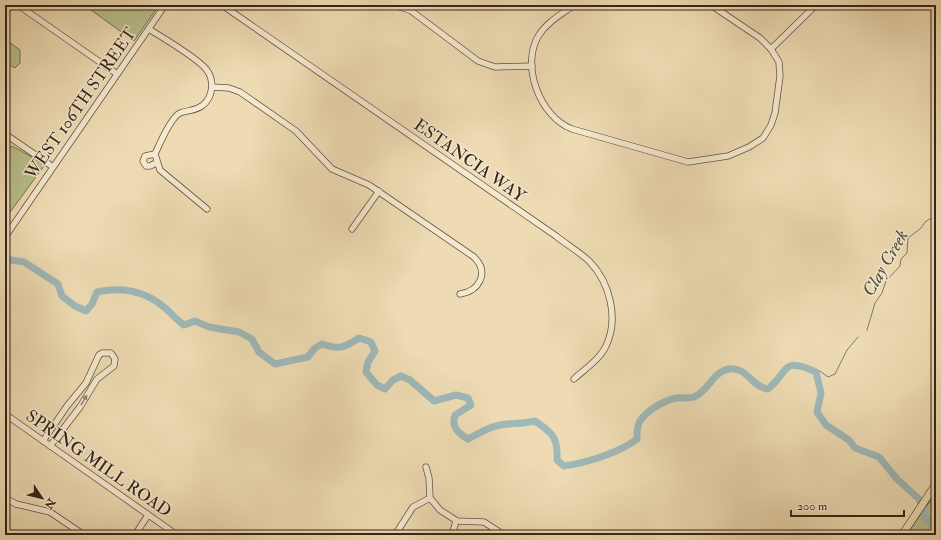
<svg xmlns="http://www.w3.org/2000/svg" width="941" height="540" font-family="'IM FELL Double Pica',serif">
<style>
.green{fill:#b8c08d;stroke:#777253}
.lines{fill:none;stroke-linecap:round;stroke-linejoin:round}
.stream{stroke:#757d78;stroke-width:1}
.river{stroke:#9fb8b8;stroke-width:7}
.minor-casing{stroke:#645240;stroke-width:7}
.major-casing{stroke:#362519;stroke-width:8}
.minor{stroke:#f4e8ce;stroke-width:5.5}
.major{stroke:#eedbb3;stroke-width:7}
.oneway{fill:#958674}
.labels{text-anchor:middle;stroke-width:3;stroke-linejoin:round;paint-order:stroke}
.street-label{font-size:17px;fill:#362519;stroke:#f4e8ce}
.water-label{font-size:18px;font-style:italic;fill:#504a41;stroke:#f4e8ce}
</style>
<rect width="100%" height="100%" fill="#eedbb3"/>
<filter id="stains"><feTurbulence type="fractalNoise" baseFrequency=".005" numOctaves="4"/><feColorMatrix values="0 0 0 0 .2 0 0 0 0 .09 0 0 0 0 .02 0 0 0 .5 -.17"/></filter>
<radialGradient id="worn" r=".72"><stop offset=".6" stop-color="#630" stop-opacity="0"/><stop offset="1" stop-color="#630" stop-opacity=".3"/></radialGradient>
<g class="green">
<path d="M84,5H159L134,41Z"/>
<path d="M5,39L20,50V63L15,68L5,62Z"/>
<path d="M12,146L41,162L44,166L5,219V153Z"/>
<path d="M936,492V535L907,534Z"/>
</g>
<g class="lines">
<g class="stream">
<path d="M867,330L875,303L882,293L886,281L900,266L901,259L907,253L908,238L921,228L925,222L936,215"/>
<path d="M814,371H820L828,377L835,374L847,350L858,337"/>
<path d="M924,509L936,494"/>
</g>
<path class="river" d="M5,259L24,262L58,284L62,296L75,306L86,311L92,304L97,292C120,287 141,290 160,304C169,310 175,319 184,325L195,321L209,327L239,332L252,339L259,352L275,364L308,357L315,348L322,344C339,350 344,348 359,338L371,342L375,351L368,362L366,372L377,385L385,389L393,380L401,376L410,380L434,401L456,395L468,398L471,405L455,415C451,427 458,433 468,439C478,434 488,427 500,425C512,423 522,424 535,421C553,433 558,438 557,460L564,466C586,463 621,452 637,439C637,435 637,430 638,426C641,413 663,401 676,398C682,397 689,399 694,397C709,391 712,372 729,369C746,366 752,387 768,389C790,371 781,356 816,372L821,393L817,412L826,425L849,440L855,448L879,457L897,479L919,499L924,510V518L930,522H936"/>
<g class="minor-casing">
<g id="minor">
<path d="M18,5L117,74"/>
<path d="M222,5L556,236C567,245 580,252 590,262C610,283 619,319 606,346C600,359 585,369 574,379"/>
<path d="M392,5L410,10L407,5"/>
<path d="M574,5C562,14 547,22 539,35C520,65 540,117 572,129L688,162L728,156L749,147L763,138L771,125L775,113L780,76L779,62L771,49L760,38L711,5"/>
<path d="M410,10L478,61L495,67L532,66"/>
<path d="M149,29C163,38 196,57 206,69C215,80 213,97 203,105C196,111 188,110 180,113C171,117 159,145 155,154L160,170L207,209"/>
<path d="M771,49L816,5"/>
<path d="M212,87L229,88L240,92L296,131L332,169L369,185L474,257C490,273 479,291 460,294"/>
<path d="M5,134L53,167"/>
<path d="M155,154L145,156L143,161L146,166H150L156,163"/>
<path d="M352,229L379,191"/>
<path d="M5,237L165,5"/>
<path d="M5,414L177,535"/>
<path d="M43,441L67,406L86,383L99,355L102,353H111L115,359L114,366L97,379L80,407L50,446"/>
<path d="M426,467L429,478L430,498L440,510L457,521L484,522L504,535"/>
<path d="M5,498L16,504L50,512L84,535"/>
<path d="M135,535L148,515"/>
<path d="M395,535L413,507L430,498"/>
<path d="M452,535L456,521"/>
</g>
</g>
<g class="major-casing">
<path id="major" d="M902,535L936,484"/>
</g>
<use href="#minor" class="minor"/>
<use href="#major" class="major"/>
</g>
<defs><path id="oneway-solid" d="M-6-.8H1V-3.2L6.5 0L1 3.2V.8H-6Z"/></defs>
<use class="oneway" href="#oneway-solid" transform="translate(84 400) rotate(-59)"/>
<g class="labels">
<g class="street-label">
<text transform="translate(80 103) rotate(-55)" y="6">WEST 106TH STREET</text>
<text transform="translate(470 160) rotate(35)" y="6">ESTANCIA WAY</text>
<text transform="translate(99 463) rotate(35)" y="6">SPRING MILL ROAD</text>
</g>
<g class="water-label">
<text transform="translate(885 263) rotate(-60)" y="6">Clay Creek</text>
</g>
</g>
<rect width="941" height="540" fill="none" stroke="#eedbb3" stroke-width="20"/>
<rect x="6" y="6" width="929" height="528" fill="none" stroke="#362519" stroke-width="2"/>
<rect x="10" y="10" width="921" height="520" fill="none" stroke="#362519"/>
<g transform="translate(42 498) rotate(125)" stroke="#f4e8ce" stroke-width="3" paint-order="stroke">
<path d="M0-3L7 15L0 10L-7 15Z" fill="#362519"/>
<text y="-6" font-size="11" font-weight="bold" text-anchor="middle" fill="#362519">N</text>
</g>
<path d="M791 510v6h113v-6" fill="none" stroke="#362519" stroke-width="2"/>
<text x="797" y="510" font-size="12" fill="#362519" stroke="#f4e8ce" stroke-width="3" paint-order="stroke">200 m</text>
<rect width="100%" height="100%" filter="url(#stains)"/>
<rect width="100%" height="100%" fill="url(#worn)"/>
</svg>
